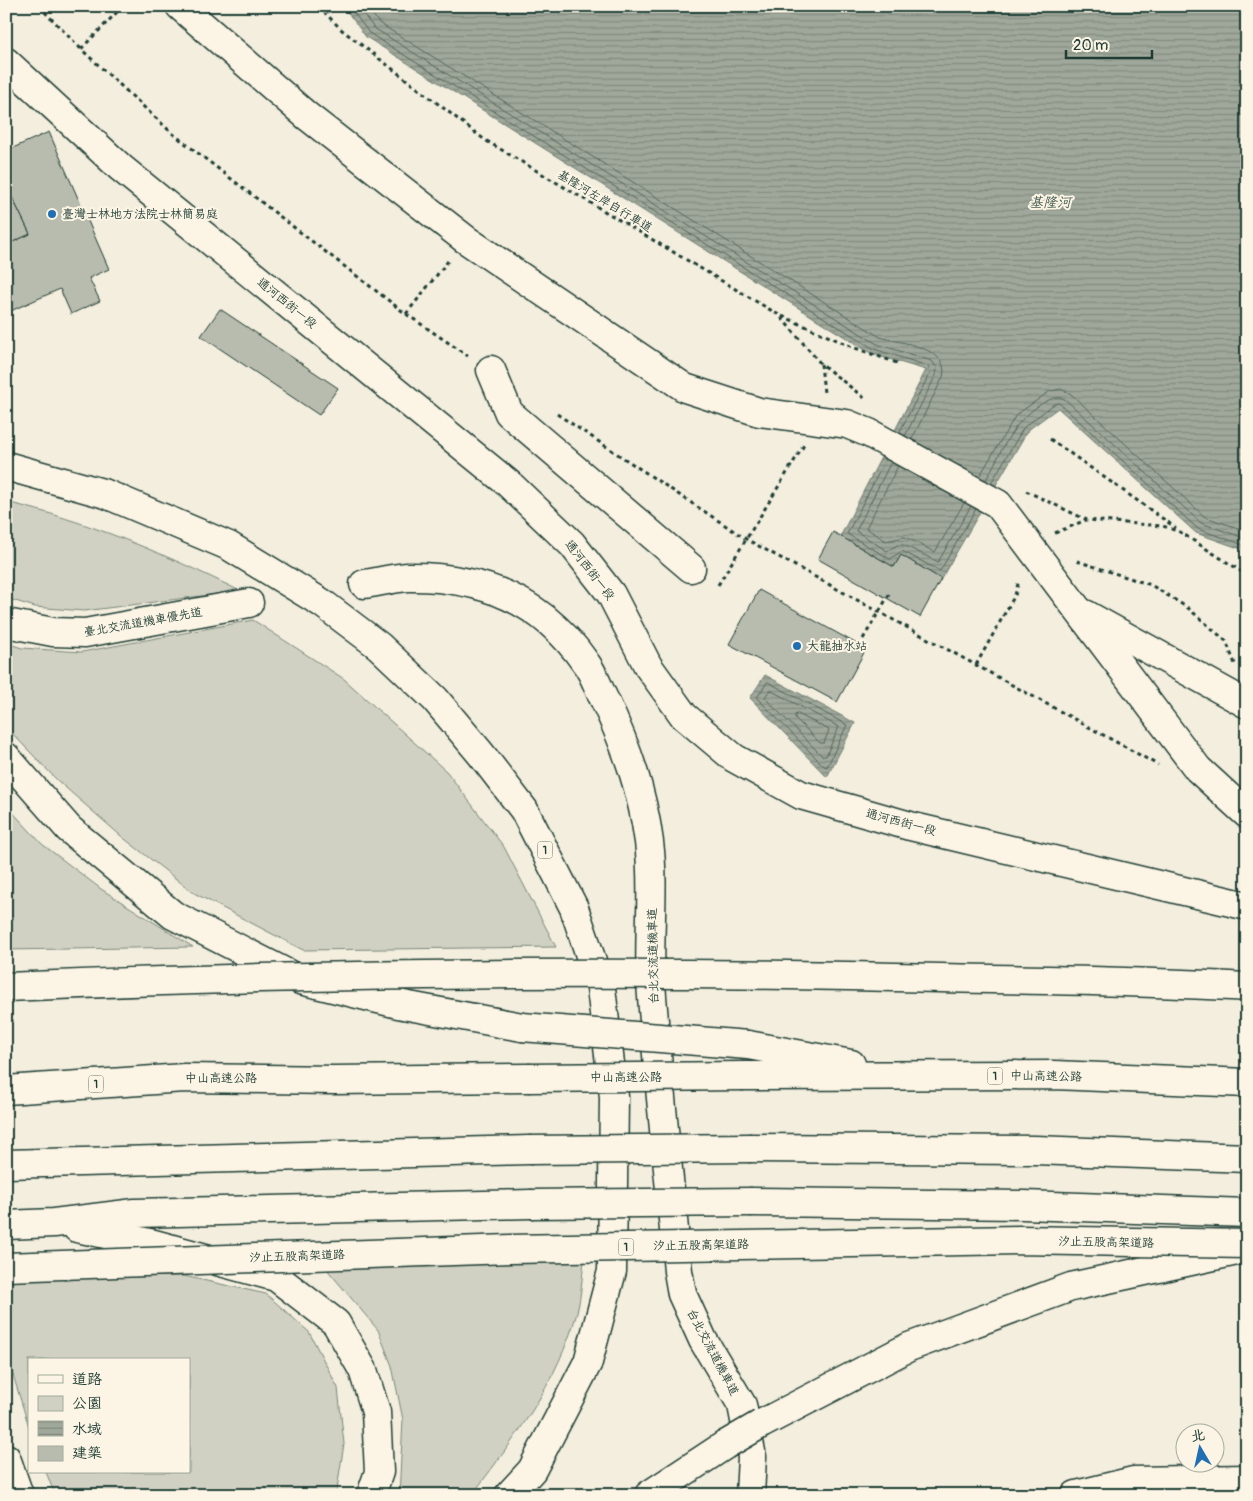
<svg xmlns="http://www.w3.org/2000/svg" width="1253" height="1501" font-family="Pangolin,'LXGW WenKai TC',sans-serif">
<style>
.green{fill:#d0d1c2;stroke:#78877b}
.water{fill:url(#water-rules);stroke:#6c7d72}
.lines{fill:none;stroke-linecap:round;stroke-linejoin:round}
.shore{stroke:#53685d;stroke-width:1}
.building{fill:#b8bcae;stroke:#1f3d34}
.minor-casing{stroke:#1f3d34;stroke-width:31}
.highway-casing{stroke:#1f3d34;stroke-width:31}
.path{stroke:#1f3d34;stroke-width:3;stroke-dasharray:4 4;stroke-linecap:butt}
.minor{stroke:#fcf5e5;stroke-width:28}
.highway{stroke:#fcf5e5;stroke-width:28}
.highway-bridge-casing{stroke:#1f3d34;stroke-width:31;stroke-linecap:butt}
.highway-bridge{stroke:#fcf5e5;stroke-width:28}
.poi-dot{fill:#1f6fb2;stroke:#fcf5e5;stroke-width:2}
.labels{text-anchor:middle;stroke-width:4;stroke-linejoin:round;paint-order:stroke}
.shield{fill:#fcf5e5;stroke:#617469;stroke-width:1}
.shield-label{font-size:11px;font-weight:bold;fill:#1f3d34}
.street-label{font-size:12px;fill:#1f3d34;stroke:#fcf5e5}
.poi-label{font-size:12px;fill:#1f3d34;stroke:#fcf5e5;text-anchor:start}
.water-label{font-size:14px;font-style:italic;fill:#465d53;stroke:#fcf5e5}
</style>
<defs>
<pattern id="water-rules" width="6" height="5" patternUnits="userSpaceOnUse" patternTransform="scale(1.25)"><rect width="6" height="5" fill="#a0a89b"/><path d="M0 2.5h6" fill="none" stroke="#828a7f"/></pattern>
</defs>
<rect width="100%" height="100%" fill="#f3eede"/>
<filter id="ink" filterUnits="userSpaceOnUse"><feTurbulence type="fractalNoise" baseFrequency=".02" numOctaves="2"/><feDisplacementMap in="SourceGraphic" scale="10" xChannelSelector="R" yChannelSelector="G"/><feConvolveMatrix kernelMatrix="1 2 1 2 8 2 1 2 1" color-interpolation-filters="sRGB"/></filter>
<g filter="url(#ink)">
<g class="green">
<path d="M6,502C88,521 165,554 240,591L84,611L35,607L6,598Z"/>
<path d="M253,620L344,679L447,772L504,847L556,947L303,950L194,893L121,836L58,781L6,727V643L22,648L82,652Z"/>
<path d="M6,805L42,844L101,889L193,947L6,950Z"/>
<path d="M584,1260C582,1278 581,1297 577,1313C556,1383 521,1430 478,1487L471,1495H399L403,1420L392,1366L378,1330L320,1261Z"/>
<path d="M184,1276L266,1294L309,1332L338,1388L344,1444L336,1495H55L46,1472H189V1360H29V1427L6,1352V1279Z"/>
</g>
<g class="water">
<path d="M343,6H1247V551L1196,533L1058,408L1028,430L941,579L901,556L894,567L840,537L926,370L872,354L366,37Z"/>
<path d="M765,675L855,723L827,777L750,698Z"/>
</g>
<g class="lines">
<g class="shore">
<path d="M349,6L369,33L874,349L928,366L930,373L899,433"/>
<path d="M357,6L374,28L877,344L932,361L937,368L936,375L905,436"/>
<path d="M366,6L379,23L880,337C900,343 951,347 943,377L912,439"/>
<path d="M886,459L847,534L890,559L902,551L940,571L976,509"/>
<path d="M891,462L856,531L887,551L897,545H904L938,562L971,506"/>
<path d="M898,466L866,528L886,541L905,537L935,552L964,503"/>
<path d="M979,477L1016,415L1050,391L1061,389L1071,394L1205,517L1247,531"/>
<path d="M986,480C996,462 1006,438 1020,422C1029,412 1053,391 1066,400L1201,523L1247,539"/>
<path d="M991,483L1024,427L1054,404L1059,403L1198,529L1247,546"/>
<path d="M768,682L847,725L827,767L824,766L757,698Z"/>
<path d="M770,690L839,727L826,756H822L765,698Z"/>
<path d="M798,714L829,730L824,743H820L795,718V715Z"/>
</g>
</g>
<g class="building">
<path d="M49,132L109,269L89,278L100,301L71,314L60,289L6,313V245L30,234L10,193L6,194V151Z"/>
<path d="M10,193L30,234L6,245V194Z"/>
<path d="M220,309L338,388L319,415L201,336Z"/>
<path d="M833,532L894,567L901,555L941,579L920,617L818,559Z"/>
<path d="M759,590L866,649L837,702L729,644Z"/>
</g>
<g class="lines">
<g class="minor-casing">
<g id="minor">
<path d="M180,6L307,116L465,239L685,388L759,412L847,424L869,433L998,504L1198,769L1247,814"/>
<path d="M6,62L121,168L509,484L572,544L611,594L648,666L684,716L734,758L801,795L910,826L1247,906"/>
<path d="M491,370L509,413L691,568"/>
<path d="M364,584C378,582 393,578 408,577C482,576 542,600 585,662C594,673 598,688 605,701C627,748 642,790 649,842C655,889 648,936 651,983C658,1079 669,1175 678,1271L682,1294L703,1340L742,1405L752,1457L750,1495"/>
<path d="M1085,614L1247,704"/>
<path d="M6,623L53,632L85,633L249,603"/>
<path d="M1076,1495L1133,1481L1247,1479"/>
</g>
</g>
<g class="highway-casing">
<g id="highway">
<path d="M6,466L106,494L229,546L322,603L379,646L435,699L481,754L524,810L574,908L601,988L614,1097L612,1271L588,1362L532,1470L509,1495"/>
<path d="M6,757L69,829L173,915L300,980L398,1004L522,1027"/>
<path d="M748,1045L851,1064"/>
<path d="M744,1076L1054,1075L1247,1083"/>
<path d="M6,1090L184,1078L334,1080L528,1078"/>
<path d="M751,1148L1035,1150L1247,1158"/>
<path d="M6,1164L529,1150"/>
<path d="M752,1202L1024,1205L1247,1213"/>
<path d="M6,1225L54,1223L135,1213L530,1204"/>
<path d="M77,1228L154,1244L276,1277L336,1323L363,1370L376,1412L379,1472L371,1495"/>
<path d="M761,1424L909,1347L1071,1287L1246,1249"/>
<path d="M6,1458L19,1495"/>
<path d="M649,1495L725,1445"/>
</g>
</g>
<g class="path">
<path d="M39,6L81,49L172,133L406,314L468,356"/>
<path d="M318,6L342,30L485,140L779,315L821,364L867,400"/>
<path d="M81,49L123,6"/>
<path d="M406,314L448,261"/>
<path d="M782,316L855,348L897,363"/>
<path d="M821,364L824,393"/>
<path d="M557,414L746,539L1158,765"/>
<path d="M1050,439L1176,528"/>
<path d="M1026,491L1087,520L1163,526L1180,532L1247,575"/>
<path d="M1055,533L1086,520"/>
<path d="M1077,561L1151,585L1188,608L1226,641L1235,664"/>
<path d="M718,585L804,445"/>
<path d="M863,639L890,593"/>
<path d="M976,665L1015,595L1019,580"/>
</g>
<use href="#minor" class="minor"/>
<use href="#highway" class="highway"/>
<g class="highway-bridge-casing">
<g id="highway-bridge">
<path d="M6,987C318,973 630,970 941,978C1043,980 1145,981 1247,987"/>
<path d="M522,1027L748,1045"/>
<path d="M528,1078L744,1076"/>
<path d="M529,1150L751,1148"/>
<path d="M530,1204L752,1202"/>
<path d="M6,1267L510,1249L1019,1240L1247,1244"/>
<path d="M725,1445L761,1424"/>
</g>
</g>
<use href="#highway-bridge" class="highway-bridge"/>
</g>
</g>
<g class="poi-dot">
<circle cx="52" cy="214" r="5"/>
<circle cx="797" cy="646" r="5"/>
</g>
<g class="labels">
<g class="shield">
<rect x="537.5" y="841.5" width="15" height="17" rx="4"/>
<rect x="987.5" y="1067.5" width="15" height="17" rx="4"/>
<rect x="88.5" y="1075.5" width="15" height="17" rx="4"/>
<rect x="618.5" y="1238.5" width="15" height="17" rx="4"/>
</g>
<g class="shield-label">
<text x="545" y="854">1</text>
<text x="995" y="1080">1</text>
<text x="96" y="1088">1</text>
<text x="626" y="1251">1</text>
</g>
<g class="street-label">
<text transform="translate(605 201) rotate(31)" y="4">基隆河左岸自行車道</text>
<text transform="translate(287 303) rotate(39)" y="4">通河西街一段</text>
<text transform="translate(590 570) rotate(52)" y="4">通河西街一段</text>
<text transform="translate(143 622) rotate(-10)" y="4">臺北交流道機車優先道</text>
<text transform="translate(901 822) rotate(15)" y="4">通河西街一段</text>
<text transform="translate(653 956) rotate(-91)" y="4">台北交流道機車道</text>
<text transform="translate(1046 1076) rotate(1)" y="4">中山高速公路</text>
<text x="626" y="1081">中山高速公路</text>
<text x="221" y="1082">中山高速公路</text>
<text transform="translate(1106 1242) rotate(1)" y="4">汐止五股高架道路</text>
<text transform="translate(701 1245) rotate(-1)" y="4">汐止五股高架道路</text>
<text transform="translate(297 1256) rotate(-2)" y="4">汐止五股高架道路</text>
<text transform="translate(713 1352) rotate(62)" y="4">台北交流道機車道</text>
</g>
<g class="poi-label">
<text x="62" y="218">臺灣士林地方法院士林簡易庭</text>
<text x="807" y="650">大龍抽水站</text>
</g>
<g class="water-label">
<text x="1050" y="207">基隆河</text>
</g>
</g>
<rect width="1253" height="1501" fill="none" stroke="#fcf5e5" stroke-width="25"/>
<rect x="12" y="12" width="1228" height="1476" fill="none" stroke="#1f3d34" stroke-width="2" filter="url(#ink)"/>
<rect x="28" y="1358" width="162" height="115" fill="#fcf5e5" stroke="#a4ab9e"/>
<rect x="38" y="1375" width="25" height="8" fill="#fcf5e5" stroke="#a4ab9e"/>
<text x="72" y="1384" font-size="15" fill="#1f3d34">道路</text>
<rect x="38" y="1396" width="25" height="15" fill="#d0d1c2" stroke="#a4ab9e"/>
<text x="72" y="1408" font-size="15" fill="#1f3d34">公園</text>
<rect x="38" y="1421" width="25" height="15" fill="url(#water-rules)" stroke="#a4ab9e"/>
<text x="72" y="1434" font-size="15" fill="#1f3d34">水域</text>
<rect x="38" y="1446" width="25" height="15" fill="#b8bcae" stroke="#a4ab9e"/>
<text x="72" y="1458" font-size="15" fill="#1f3d34">建築</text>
<g transform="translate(1200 1448) rotate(351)"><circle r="24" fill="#fcf5e5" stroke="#a4ab9e"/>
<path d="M0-4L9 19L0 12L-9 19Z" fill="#1f6fb2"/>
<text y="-8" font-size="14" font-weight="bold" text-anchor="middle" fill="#1f3d34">北</text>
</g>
<path d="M1066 50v8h86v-8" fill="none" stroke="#1f3d34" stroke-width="2.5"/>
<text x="1073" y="50" font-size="15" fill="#1f3d34" stroke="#fcf5e5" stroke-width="4" paint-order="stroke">20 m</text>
</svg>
